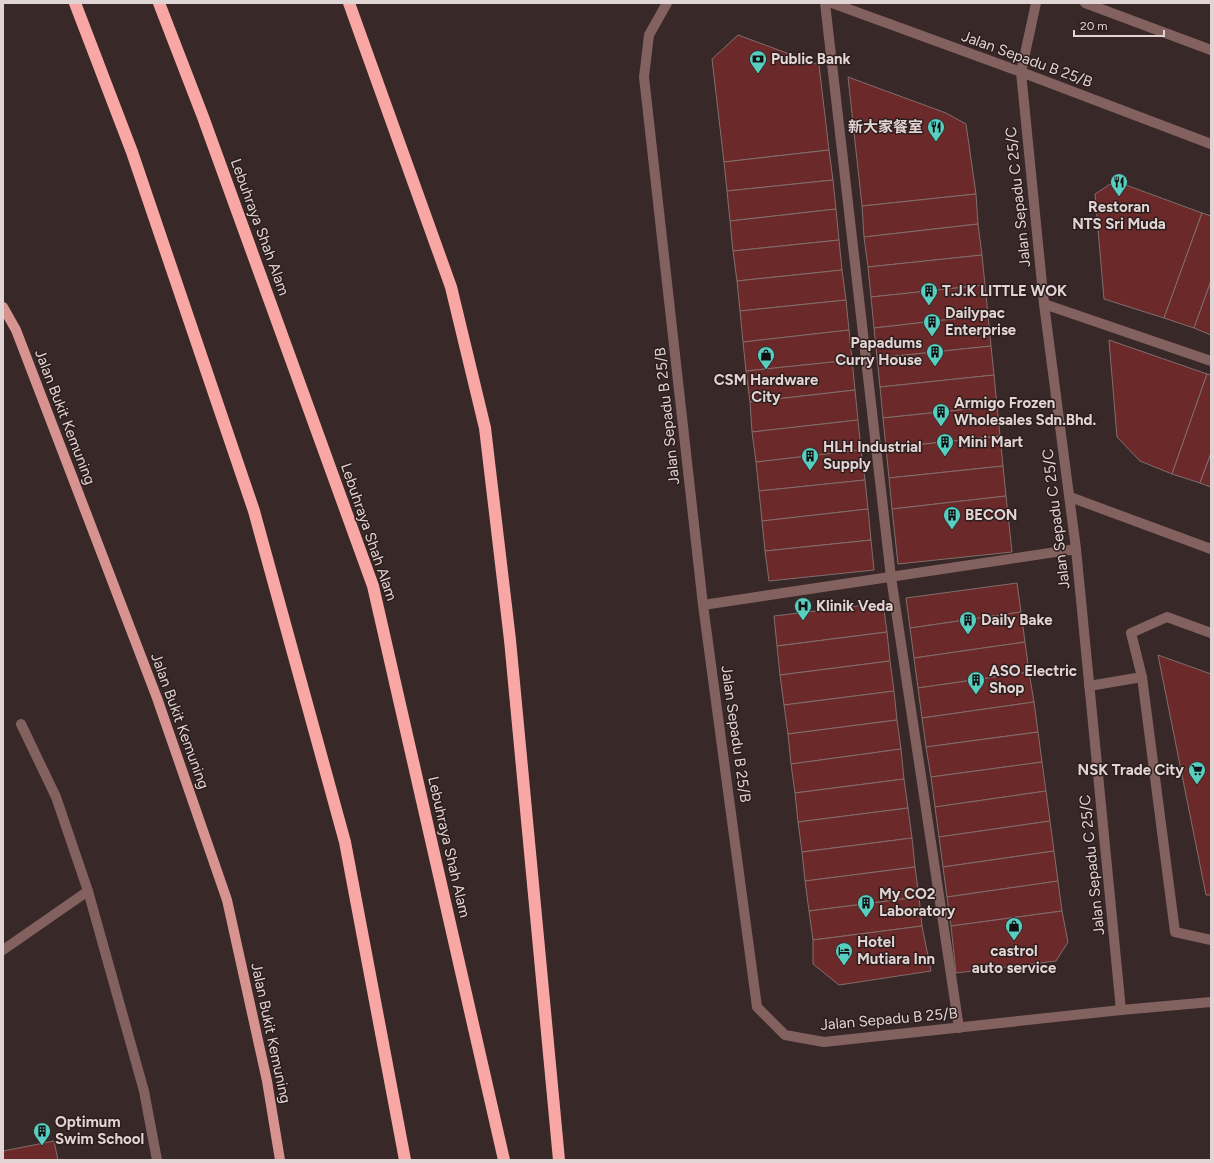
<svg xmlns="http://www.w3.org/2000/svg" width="1214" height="1163" font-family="Figtree,'Noto Sans SC',sans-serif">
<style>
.building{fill:#6c292a;stroke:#816e6c}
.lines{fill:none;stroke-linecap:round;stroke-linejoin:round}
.minor{stroke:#82615f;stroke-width:10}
.major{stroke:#d69390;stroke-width:10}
.highway{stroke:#f8a7a4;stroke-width:12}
.labels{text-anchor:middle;stroke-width:3;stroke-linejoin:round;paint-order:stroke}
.poi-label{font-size:15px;font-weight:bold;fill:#e0d5d4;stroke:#2d1e1d;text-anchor:start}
.street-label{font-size:15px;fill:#e0d5d4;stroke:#2d1e1d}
</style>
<rect width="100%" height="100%" fill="#382827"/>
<g class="building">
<path d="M738,35L819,65L829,150L724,162L712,59Z"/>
<path d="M848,77L946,113L966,124L976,194L862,206Z"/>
<path d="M829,150L833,180L727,191L724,162Z"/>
<path d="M833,180L836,209L730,221L727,191Z"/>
<path d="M1115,181L1202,213L1164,318L1104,299L1095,194Z"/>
<path d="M976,194L978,224L864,237L862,206Z"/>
<path d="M836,209L839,240L733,251L730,221Z"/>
<path d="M1202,213L1211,216V281L1194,328L1164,318Z"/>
<path d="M978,224L982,255L868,267L864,237Z"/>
<path d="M839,240L842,270L737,281L733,251Z"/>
<path d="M982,255L985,285L871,297L868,267Z"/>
<path d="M842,270L846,300L740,311L737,281Z"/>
<path d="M1211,281V335L1194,328Z"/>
<path d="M985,285L988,315L874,328L871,297Z"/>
<path d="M846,300L849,330L743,342L740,311Z"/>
<path d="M988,315L991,346L877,358L874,328Z"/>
<path d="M849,330L852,360L746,371L743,342Z"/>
<path d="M1109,340L1207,374L1172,474L1140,461L1117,437Z"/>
<path d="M991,346L994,375L880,387L877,358Z"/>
<path d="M852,360L855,390L750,402L746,371Z"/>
<path d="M1207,374L1211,375V453L1200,483L1172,474Z"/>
<path d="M994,375L997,406L883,418L880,387Z"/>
<path d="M855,390L858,420L752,432L750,402Z"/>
<path d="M997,406L1000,436L886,448L883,418Z"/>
<path d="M858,420L861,450L756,462L752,432Z"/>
<path d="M1000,436L1003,466L889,478L886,448Z"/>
<path d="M861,450L865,480L759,491L756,462Z"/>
<path d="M1211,453V487L1200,483Z"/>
<path d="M1003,466L1006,496L892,509L889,478Z"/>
<path d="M865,480L868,509L762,521L759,491Z"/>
<path d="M1006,496L1012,552L898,564L892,509Z"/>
<path d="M868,509L871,540L765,551L762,521Z"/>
<path d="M871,540L874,570L769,581L765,551Z"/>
<path d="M1017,583L1021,612L910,628L906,598Z"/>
<path d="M883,603L887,632L777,646L774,616Z"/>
<path d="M1021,612L1025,642L914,658L910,628Z"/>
<path d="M887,632L890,661L780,675L777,646Z"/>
<path d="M1025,642L1029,672L918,688L914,658Z"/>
<path d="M1158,655L1211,674V895H1206Z"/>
<path d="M890,661L894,691L784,705L780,675Z"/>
<path d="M1029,672L1034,702L922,718L918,688Z"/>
<path d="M894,691L897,720L788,734L784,705Z"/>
<path d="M1034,702L1038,732L926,747L922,718Z"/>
<path d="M897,720L901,749L791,764L788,734Z"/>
<path d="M1038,732L1042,762L931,777L926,747Z"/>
<path d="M901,749L904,779L795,793L791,764Z"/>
<path d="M1042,762L1046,791L935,807L931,777Z"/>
<path d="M904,779L908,808L798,822L795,793Z"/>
<path d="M1046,791L1050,821L939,837L935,807Z"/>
<path d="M908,808L912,838L802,852L798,822Z"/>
<path d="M1050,821L1054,851L943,867L939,837Z"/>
<path d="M912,838L915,867L805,881L802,852Z"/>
<path d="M1054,851L1058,881L947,897L943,867Z"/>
<path d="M915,867L919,897L809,911L805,881Z"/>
<path d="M1058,881L1062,911L951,926L947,897Z"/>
<path d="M919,897L922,926L813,940L809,911Z"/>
<path d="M1062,911L1068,942L1056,961L956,973L951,926Z"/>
<path d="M922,926L931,971L839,985L813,964V940Z"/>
<path d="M54,1141L58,1160H3V1151Z"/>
</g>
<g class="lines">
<g class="minor">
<path d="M667,3L649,35L644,77L703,605L757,1007L785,1035L824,1042L1121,1010L1211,1002"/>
<path d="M825,3L891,577L959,1028"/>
<path d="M832,3L1021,72L1211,144"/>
<path d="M1036,3L1021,72L1044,304L1076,549L1121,1010"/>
<path d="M1085,3L1211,50"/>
<path d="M1044,304L1211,361"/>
<path d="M1070,497L1211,549"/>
<path d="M703,605L1076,549"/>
<path d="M1142,677L1175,932L1211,940"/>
<path d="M1089,686L1142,677L1131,633L1167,617L1211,633"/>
<path d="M21,724L56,797L88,891L144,1091L157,1160"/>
<path d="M3,950L88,891"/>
</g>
<path class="major" d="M3,307L16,330L157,698L227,900L267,1081L280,1160"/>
<g class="highway">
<path d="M75,3L132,152L254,511L345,842L405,1160"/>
<path d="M159,3L203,117L373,586L504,1160"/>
<path d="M349,3L451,287L485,428L510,640L559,1160"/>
</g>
</g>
<defs>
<g id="bank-pin" transform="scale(0.9)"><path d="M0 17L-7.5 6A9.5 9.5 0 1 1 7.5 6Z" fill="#58cec0" stroke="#2d1e1d"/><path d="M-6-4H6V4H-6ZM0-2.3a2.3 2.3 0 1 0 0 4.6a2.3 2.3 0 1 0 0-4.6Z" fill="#111"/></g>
<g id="restaurant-pin" transform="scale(0.9)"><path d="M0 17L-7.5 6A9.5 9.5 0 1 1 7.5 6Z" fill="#58cec0" stroke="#2d1e1d"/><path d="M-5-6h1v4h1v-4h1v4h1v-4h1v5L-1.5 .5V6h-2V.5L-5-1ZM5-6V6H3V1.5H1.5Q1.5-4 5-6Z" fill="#111"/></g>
<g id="building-pin" transform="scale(0.9)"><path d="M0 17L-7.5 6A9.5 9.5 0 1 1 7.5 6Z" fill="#58cec0" stroke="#2d1e1d"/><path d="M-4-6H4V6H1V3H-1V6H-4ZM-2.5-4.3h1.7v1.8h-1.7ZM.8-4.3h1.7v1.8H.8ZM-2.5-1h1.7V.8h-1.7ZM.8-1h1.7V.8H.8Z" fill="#111"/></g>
<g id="shop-pin" transform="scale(0.9)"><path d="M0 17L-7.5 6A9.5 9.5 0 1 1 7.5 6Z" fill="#58cec0" stroke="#2d1e1d"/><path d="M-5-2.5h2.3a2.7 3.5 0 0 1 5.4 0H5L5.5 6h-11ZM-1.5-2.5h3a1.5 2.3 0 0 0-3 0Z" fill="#111"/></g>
<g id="hospital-pin" transform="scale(0.9)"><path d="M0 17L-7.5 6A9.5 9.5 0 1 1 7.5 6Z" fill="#58cec0" stroke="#2d1e1d"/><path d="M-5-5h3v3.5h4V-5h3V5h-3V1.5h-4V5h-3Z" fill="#111"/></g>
<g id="supermarket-pin" transform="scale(0.9)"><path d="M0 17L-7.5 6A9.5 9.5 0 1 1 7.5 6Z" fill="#58cec0" stroke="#2d1e1d"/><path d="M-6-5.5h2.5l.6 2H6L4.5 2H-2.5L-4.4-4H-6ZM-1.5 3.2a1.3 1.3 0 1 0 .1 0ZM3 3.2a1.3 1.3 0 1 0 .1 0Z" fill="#111"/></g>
<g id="hotel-pin" transform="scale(0.9)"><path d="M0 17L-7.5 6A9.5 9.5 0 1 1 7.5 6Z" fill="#58cec0" stroke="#2d1e1d"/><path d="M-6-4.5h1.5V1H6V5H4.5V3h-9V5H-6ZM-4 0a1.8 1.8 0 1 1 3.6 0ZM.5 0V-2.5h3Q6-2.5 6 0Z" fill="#111"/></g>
</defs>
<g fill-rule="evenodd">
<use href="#bank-pin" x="758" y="59"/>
<use href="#restaurant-pin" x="936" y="127"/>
<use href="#restaurant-pin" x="1119" y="182"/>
<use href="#building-pin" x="929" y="291"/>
<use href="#building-pin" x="932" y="322"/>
<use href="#building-pin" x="935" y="352"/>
<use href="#shop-pin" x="766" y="355"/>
<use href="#building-pin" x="941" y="412"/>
<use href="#building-pin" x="945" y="442"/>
<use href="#building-pin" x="810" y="456"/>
<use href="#building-pin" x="952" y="515"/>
<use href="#hospital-pin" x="803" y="606"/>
<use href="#building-pin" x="968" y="620"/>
<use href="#building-pin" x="976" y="680"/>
<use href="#supermarket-pin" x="1197" y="770"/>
<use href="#building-pin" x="866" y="903"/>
<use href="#shop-pin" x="1014" y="926"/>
<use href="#hotel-pin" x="844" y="951"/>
<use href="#building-pin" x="42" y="1131"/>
</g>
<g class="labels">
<g class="poi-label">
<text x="771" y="64">Public Bank</text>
<text x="923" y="132" text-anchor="end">新大家餐室</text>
<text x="1119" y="212" text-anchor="middle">Restoran<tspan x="1119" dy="17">NTS Sri Muda</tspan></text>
<text x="942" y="296">T.J.K LITTLE WOK</text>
<text x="945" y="318">Dailypac<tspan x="945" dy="17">Enterprise</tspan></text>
<text x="922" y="348" text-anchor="end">Papadums<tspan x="922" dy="17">Curry House</tspan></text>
<text x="766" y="385" text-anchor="middle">CSM Hardware<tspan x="766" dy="17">City</tspan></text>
<text x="954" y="408">Armigo Frozen<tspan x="954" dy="17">Wholesales Sdn.Bhd.</tspan></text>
<text x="958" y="447">Mini Mart</text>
<text x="823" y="452">HLH Industrial<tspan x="823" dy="17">Supply</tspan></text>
<text x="965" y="520">BECON</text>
<text x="816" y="611">Klinik Veda</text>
<text x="981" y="625">Daily Bake</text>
<text x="989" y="676">ASO Electric<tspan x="989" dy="17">Shop</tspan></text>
<text x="1184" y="775" text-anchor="end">NSK Trade City</text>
<text x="879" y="899">My CO2<tspan x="879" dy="17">Laboratory</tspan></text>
<text x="857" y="947">Hotel<tspan x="857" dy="17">Mutiara Inn</tspan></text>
<text x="1014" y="956" text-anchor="middle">castrol<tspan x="1014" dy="17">auto service</tspan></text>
<text x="55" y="1127">Optimum<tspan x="55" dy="17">Swim School</tspan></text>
</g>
<g class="street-label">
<text transform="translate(1027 59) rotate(20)" y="5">Jalan Sepadu B 25/B</text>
<text transform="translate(1018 197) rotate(-96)" y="5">Jalan Sepadu C 25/C</text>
<text transform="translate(260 227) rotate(70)" y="5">Lebuhraya Shah Alam</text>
<text transform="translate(667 416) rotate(-96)" y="5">Jalan Sepadu B 25/B</text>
<text transform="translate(65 417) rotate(69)" y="5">Jalan Bukit Kemuning</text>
<text transform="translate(1056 519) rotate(-97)" y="5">Jalan Sepadu C 25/C</text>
<text transform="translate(369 532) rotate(71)" y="5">Lebuhraya Shah Alam</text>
<text transform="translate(180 721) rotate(70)" y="5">Jalan Bukit Kemuning</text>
<text transform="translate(736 734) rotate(82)" y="5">Jalan Sepadu B 25/B</text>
<text transform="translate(449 847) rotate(77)" y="5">Lebuhraya Shah Alam</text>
<text transform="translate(1092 865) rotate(-96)" y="5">Jalan Sepadu C 25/C</text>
<text transform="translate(889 1019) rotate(-5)" y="5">Jalan Sepadu B 25/B</text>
<text transform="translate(271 1033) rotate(78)" y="5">Jalan Bukit Kemuning</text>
</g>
</g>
<rect width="1214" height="1163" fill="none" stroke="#e0d5d4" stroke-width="8"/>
<path d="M1074 30v6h90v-6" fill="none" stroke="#e0d5d4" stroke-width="2"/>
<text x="1080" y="30" font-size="12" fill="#e0d5d4" stroke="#2d1e1d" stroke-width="3" paint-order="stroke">20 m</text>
</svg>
